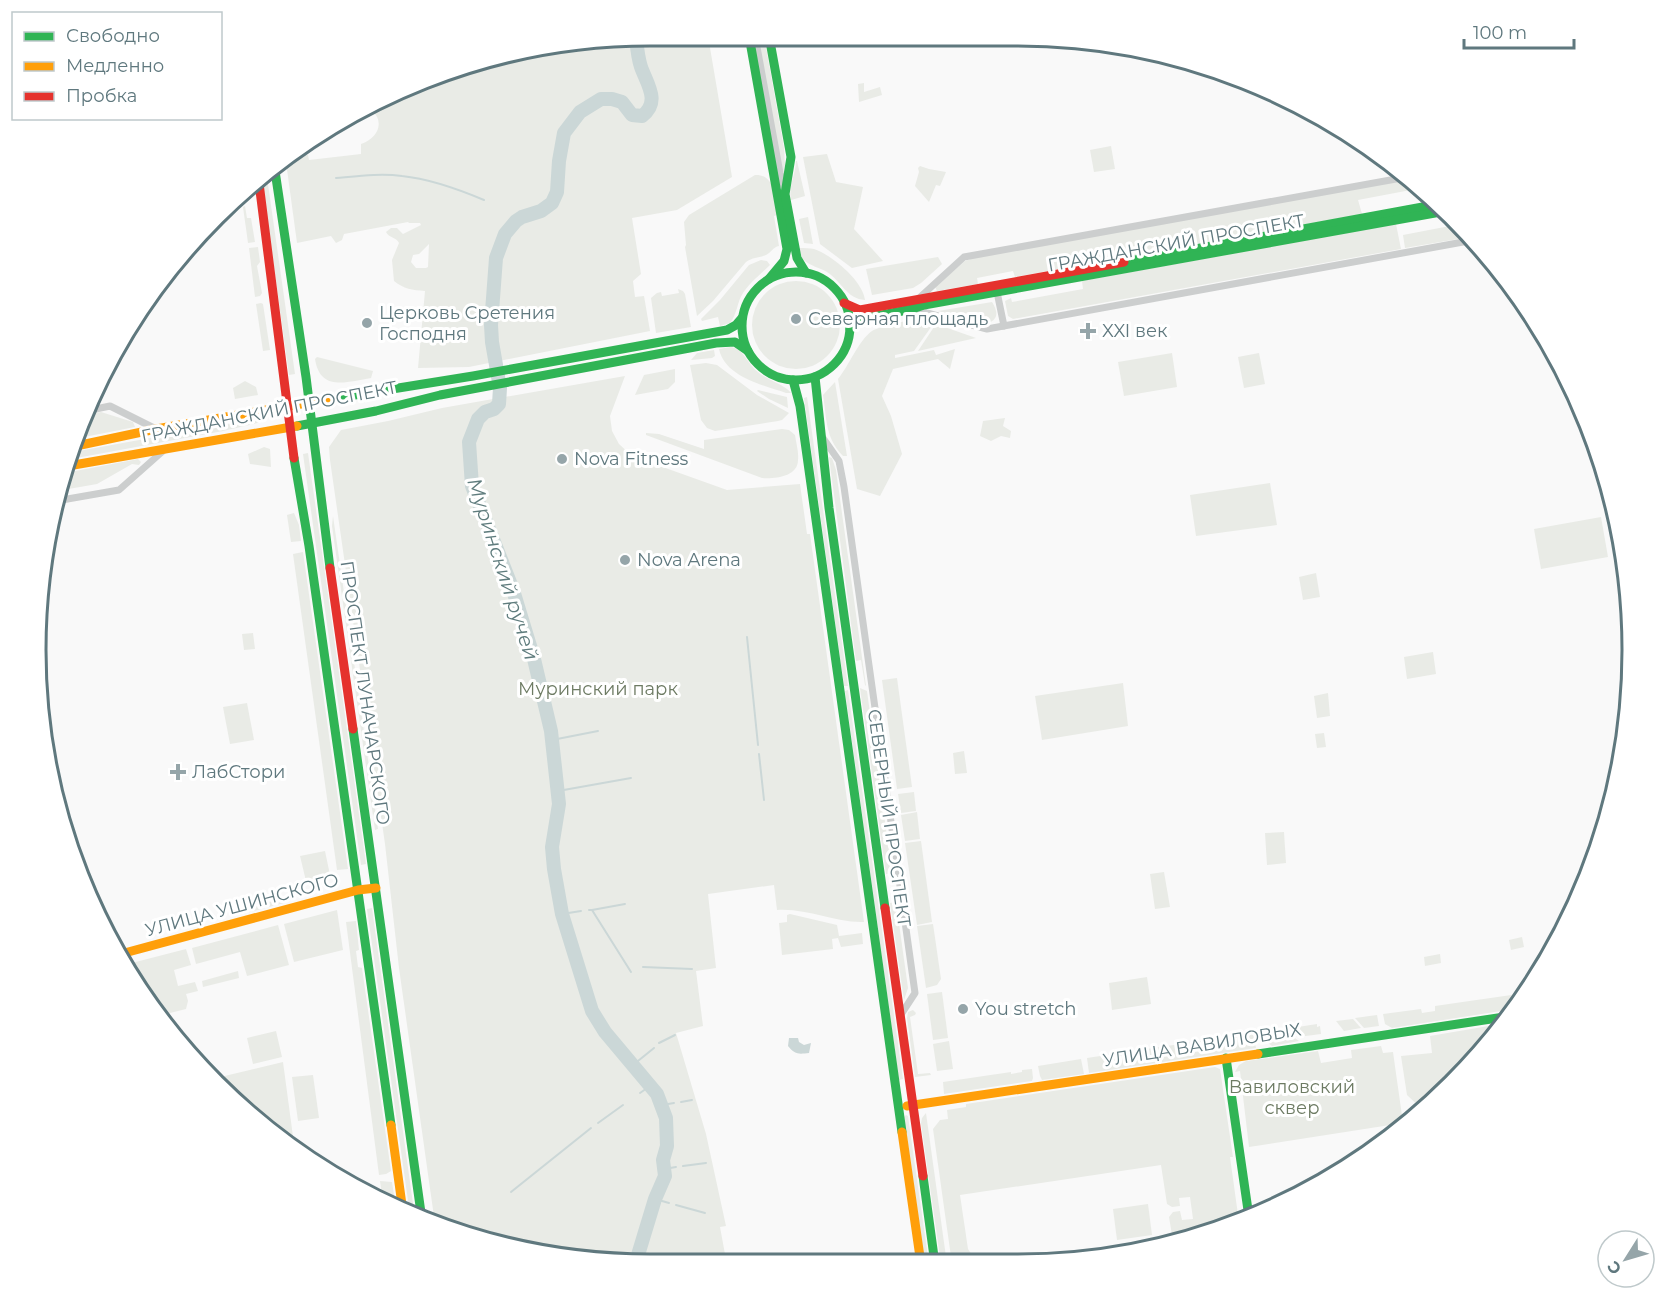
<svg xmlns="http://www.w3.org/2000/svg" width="1668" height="1301" font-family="Montserrat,sans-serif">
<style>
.green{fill:#e9ebe6;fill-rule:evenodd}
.water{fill:#cbd7d7}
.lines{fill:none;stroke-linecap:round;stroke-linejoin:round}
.stream{stroke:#cbd7d7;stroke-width:2}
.river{stroke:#cbd7d7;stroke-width:14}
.street{stroke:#cccece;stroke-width:7}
.fast{stroke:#30b455;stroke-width:9}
.slow{stroke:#ff9f0a;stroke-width:9}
.jam{stroke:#e5322d;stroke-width:9}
.poi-dot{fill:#95a5a9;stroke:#fff;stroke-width:2}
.labels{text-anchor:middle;stroke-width:6;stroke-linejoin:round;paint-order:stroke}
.street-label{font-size:18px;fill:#5f787e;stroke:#fff}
.poi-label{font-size:18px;fill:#5f787e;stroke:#fff;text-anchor:start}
.park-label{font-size:18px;fill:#6d7b63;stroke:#fff}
.water-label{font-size:20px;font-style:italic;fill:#5f7c7d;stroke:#fff}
.rim{fill:none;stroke:#5f787e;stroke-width:3}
</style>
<rect width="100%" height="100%" fill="#f9f9f9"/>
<g class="green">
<path d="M650,36H708L732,177L677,210L632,218L641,274L633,281L635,297L644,296L650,331L469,367L418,368L425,291C412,290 404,289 394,281L392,260L399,243C396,237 389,238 386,232L391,228H397L403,234L421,225L420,223H409L408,222L344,234L342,240L336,243L331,236L297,243L286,162L300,152L308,155L309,160L361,154V144C379,138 386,120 369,108L491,57ZM429,244L428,267L426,268H416L411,262L413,255L419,254Z"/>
<path d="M757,36H764L784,148L785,165L783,174Z"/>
<path d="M864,83V92L880,87L882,95L859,102L858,84Z"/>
<path d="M1111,146L1115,169L1094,172L1090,150Z"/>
<path d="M827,154L836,182L863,187L854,229L883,261L852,268L820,244L803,157Z"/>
<path d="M796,161H797L805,196L791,200C788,186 796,174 796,161Z"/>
<path d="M920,166L929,169L946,172L940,186L936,185L929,202L915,186L919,172L918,168Z"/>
<path d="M755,175C776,174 775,200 777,215L774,216L779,246C773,247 772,252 766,255C759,258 753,257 746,262L713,301L697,316L685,247L686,245L684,222L689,215Z"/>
<path d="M267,177L295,374L289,375L262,180Z"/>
<path d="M1410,179L1414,183L1416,189L1358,200L1362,214L1015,277L1013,271L977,278L978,284L937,291L935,287L965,261L973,258Z"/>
<path d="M245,206L247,218H251L255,242L248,243L243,207Z"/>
<path d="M808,217L813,244L804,243L799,219Z"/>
<path d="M1396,224L1401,249L1013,319L1008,316L1005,301L1011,298L1012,302L1083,289L1082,281Z"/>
<path d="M1455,225L1458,239L1405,248L1403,235Z"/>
<path d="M258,247L260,262L257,266L262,293L260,296L255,297L249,248Z"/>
<path d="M799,248C804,248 810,248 814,249C832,255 863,281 865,300C847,299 841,281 827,272C820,268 811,266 805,261C801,258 801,254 799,248Z"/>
<path d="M938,257L942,264L921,283L913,288L872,295L866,269Z"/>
<path d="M761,260L767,261L770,265C761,274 750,282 743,293C737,302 737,315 730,323L720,326L718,317L702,321L701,319L720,300L749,265Z"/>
<circle cx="796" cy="325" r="44"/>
<path d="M678,289L683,291L685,294L691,327L656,333L651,298L657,293L661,292L662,296L679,293Z"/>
<path d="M992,302C999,313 998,321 985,324L938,311Z"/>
<path d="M261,303L263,304L270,350L263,351L256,304Z"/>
<path d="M919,318L934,323L914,351L895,355V358L934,350L936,355L955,349L950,369L938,359L893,369L882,396L891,416L902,454L880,496L857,489L838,379C849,366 858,341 872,331C880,326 908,321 919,318Z"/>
<path d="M936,324L976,338L918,351Z"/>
<path d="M730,347C743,347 748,365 758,372C767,380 786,385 791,393H786C763,385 725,377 719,349Z"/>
<path d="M714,350L715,356L712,358L691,360L697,353Z"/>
<path d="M1172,353L1177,387L1124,396L1118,362Z"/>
<path d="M1259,353L1265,384L1244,388L1238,357Z"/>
<path d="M317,357L373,371L371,378C347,382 320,392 315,359Z"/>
<path d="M706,363L717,365L757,395L789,413L782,420L778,421L715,431L707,428L701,420L690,365Z"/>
<path d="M675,369V382L668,389L635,395L644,375Z"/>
<path d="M625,376L610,416L612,431L619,444L632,456L727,490L800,484L807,534H810L864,922C834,923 808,908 777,910L774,885L708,894L716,968L696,971L703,1026L676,1033L706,1134L726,1226L720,1227L727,1265H650L531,1253L435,1224L399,968L385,844L330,460L329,447L341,430L388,421L442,408Z"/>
<path d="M245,381L256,387L258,395L235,399L233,388Z"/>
<path d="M835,382L847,456H843C825,437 827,420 823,395Z"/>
<path d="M758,390L787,397L788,408L769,399L757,391Z"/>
<path d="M807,397L848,686H844L804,398Z"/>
<path d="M101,412L133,422L135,427L79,438L89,414Z"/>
<path d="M1005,418L1003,426L1011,431L1010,438L1001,436L991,441L980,436L983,421Z"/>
<path d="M261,420L262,422L223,431L71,459L73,452L222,425Z"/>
<path d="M782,429L789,430L795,435C796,443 799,452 798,460C798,477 774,479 762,478L646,435V433L659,434L704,449V440Z"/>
<path d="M264,447L270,449L271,467L250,464L248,454Z"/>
<path d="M308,453L366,864L361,865L303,454Z"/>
<path d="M829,457L832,458L836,470L866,686L865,685L861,660L856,661Z"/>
<path d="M138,459L141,462L139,465L132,464L97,484L57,491L65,473Z"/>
<path d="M1270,483L1277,525L1196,536L1190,495Z"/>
<path d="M294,513L299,525L301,541L291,542L287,515Z"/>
<path d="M333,516L378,829L375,830L332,526Z"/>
<path d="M1601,517L1608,557L1541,569L1534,529Z"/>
<path d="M303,552L348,869L337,870L293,554Z"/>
<path d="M1316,573L1320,597L1303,600L1299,577Z"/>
<path d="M253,633L255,649L244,650L242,634Z"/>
<path d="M1433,652L1436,674L1407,679L1404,657Z"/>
<path d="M897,678L912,787L897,789L882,680Z"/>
<path d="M1123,683L1128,726L1042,740L1035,696Z"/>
<path d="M860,688L867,691L892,873L886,874Z"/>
<path d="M848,690L903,1079L899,1080L845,691Z"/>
<path d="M1328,693L1330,716L1317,718L1314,696Z"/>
<path d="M247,703L254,740L230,744L223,707Z"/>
<path d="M1324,733L1326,747L1317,748L1315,734Z"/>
<path d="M964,751L967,773L955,774L953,753Z"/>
<path d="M914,792L916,811L901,813L898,794Z"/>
<path d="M917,812L920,839L905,841L901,815Z"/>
<path d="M1284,832L1286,863L1267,865L1265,833Z"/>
<path d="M921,841L932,922L917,925L905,843Z"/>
<path d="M325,851L330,875L306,881L300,856Z"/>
<path d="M1164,872L1170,907L1155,909L1150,874Z"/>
<path d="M283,899L284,903L231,917L230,912Z"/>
<path d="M896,902L908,988L904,1000L890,903Z"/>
<path d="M372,908L415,1218L410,1215L367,909Z"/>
<path d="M337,910L343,950L294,962L284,924Z"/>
<path d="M790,914L837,925L839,936L862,933L863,944L841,947L838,938L832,939L833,949L782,955L779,923L787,922V915Z"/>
<path d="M356,921L359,950L356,951L358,967L362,968L391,1171L386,1174L379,1175L346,922Z"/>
<path d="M933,924L941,979L937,985L926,988L917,926Z"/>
<path d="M278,925L289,965L247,976L240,952L196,964L192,948Z"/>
<path d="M1522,937L1524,947L1511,950L1509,940Z"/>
<path d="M186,949L191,965L174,970L178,986L195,982L198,991L186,994L188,1001L186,1009L162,1015L124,965Z"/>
<path d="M1440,954L1441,963L1425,966L1424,957Z"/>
<path d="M238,971L239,978L203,987L202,981Z"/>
<path d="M1147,977L1151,1004L1112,1010L1109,983Z"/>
<path d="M942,992L948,1038L933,1040L927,994Z"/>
<path d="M1525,993L1514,1009L1392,1028L1385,1024L1383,1014L1421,1009L1422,1013L1435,1011V1006Z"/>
<path d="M913,1010L916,1013L915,1015L910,1017L918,1074L930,1073L931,1075L915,1077L907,1018L908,1012Z"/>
<path d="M1377,1015L1379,1026L1364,1028L1355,1018Z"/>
<path d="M1353,1019L1361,1028L1344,1031L1336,1021Z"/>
<path d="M1506,1023L1424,1111L1407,1095L1401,1056L1432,1053L1430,1036Z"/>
<path d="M1317,1024V1027L1320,1026L1321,1034L1298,1037L1285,1029Z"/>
<path d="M1282,1029L1299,1041L1272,1046L1268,1043L1267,1040L1277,1030Z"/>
<path d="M276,1031L282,1057L253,1064L247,1038Z"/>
<path d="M1253,1033L1256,1048L1089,1073L1087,1058Z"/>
<path d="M949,1041L953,1069L937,1071L933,1044Z"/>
<path d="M1381,1046L1383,1053L1393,1052L1403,1123L1249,1147L1240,1071L1235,1072L1239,1065L1246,1061L1318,1051L1321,1063L1352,1058L1351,1050Z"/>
<path d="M1081,1059L1084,1074L1042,1080L1040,1076L1038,1066Z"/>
<path d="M283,1062L294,1144H291V1147L216,1085L212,1079Z"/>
<path d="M1215,1067L1220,1069L1233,1157H1230L1239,1222L1215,1232L1173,1241L1169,1217L1173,1212L1180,1211L1182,1220L1193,1219L1190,1197L1179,1198L1180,1206L1172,1207L1167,1204L1161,1165L960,1195L968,1249L978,1264H952L933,1129L940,1120L948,1119L947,1110L966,1107V1104Z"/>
<path d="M1032,1069L1033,1078L1032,1081L944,1094L943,1082L1011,1072V1074L1022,1072V1070Z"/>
<path d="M313,1075L319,1118L298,1121L292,1077Z"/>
<path d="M926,1113L947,1264H941L921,1123L922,1118Z"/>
<path d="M906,1115L908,1116L929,1264H925L904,1117Z"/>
<path d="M380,1181L392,1182L396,1208L383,1201Z"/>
<path d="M1148,1204L1152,1235L1117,1240L1113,1209Z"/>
</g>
<path class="water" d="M789,1038H798L799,1042L804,1045L811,1043L809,1053C799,1054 795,1055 788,1046Z"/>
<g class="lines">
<g class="stream">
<path d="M336,178C358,176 381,173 402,176C431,179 458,189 484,200"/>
<path d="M747,637L758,745"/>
<path d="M552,740L598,731"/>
<path d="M759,754L764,800"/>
<path d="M558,791L631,778"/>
<path d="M589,910H592L631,972"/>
<path d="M592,910L625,904"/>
<path d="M562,914L581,911"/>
<path d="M643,967L692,969"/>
<path d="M659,1043L675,1035"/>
<path d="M633,1065L654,1048"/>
<path d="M640,1093L650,1086"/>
<path d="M681,1102L692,1100"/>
<path d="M662,1105L674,1103"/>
<path d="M598,1123L623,1105"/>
<path d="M683,1166L706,1163"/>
<path d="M664,1169L676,1167"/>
<path d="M511,1192L591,1128"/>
<path d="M655,1199L669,1203"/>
<path d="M676,1205L705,1213"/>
</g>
<path class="river" d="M633,1263L638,1255L655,1199L665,1176L663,1160L667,1146L666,1118L657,1094L605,1032L592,1011L562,914L554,869L552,847L559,804L551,731L534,659L513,590L472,486L469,442L478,419L485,412L494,409L499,404L500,388L492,342L491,325L496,258L505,234L516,221L522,217L541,211L552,203L557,192L559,161L564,133L580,112L601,99H612L622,102L632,115L642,116C661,102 647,84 641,67C638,58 637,48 636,38"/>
<g class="street">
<path d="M755,36L780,173L785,191"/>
<path d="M997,292L1004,326"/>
<path d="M918,299L964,257L1407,177"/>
<path d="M912,309L987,329L1474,240"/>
<path d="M91,410L110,406L156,429"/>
<path d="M823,438L839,461L844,487L915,993L900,1016"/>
<path d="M56,501L119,490L163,451"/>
</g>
<g class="fast">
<path d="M749,36L787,249L784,261L769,279"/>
<path d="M769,36L791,157L785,194L797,258L806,273"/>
<path d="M275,171L306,377L330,568"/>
<path d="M1124,262L1439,204"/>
<circle cx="796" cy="326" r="54"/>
<path d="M850,329L862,319L912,309L924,305L1446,211"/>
<path d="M815,377L829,508L885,908"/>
<path d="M793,380L800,406L902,1132"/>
<path d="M330,399L473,376L727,330L736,325L742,318"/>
<path d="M297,426L376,411L440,395L716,343L735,342L748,351"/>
<path d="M294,458L309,546L391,1125"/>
<path d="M353,729L422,1220"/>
<path d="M1258,1054L1511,1016"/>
<path d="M1226,1058L1249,1217"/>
<path d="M923,1176L935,1264"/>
</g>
<g class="slow">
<path d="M76,446L156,429L330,399"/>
<path d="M68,466L297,426"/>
<path d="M117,955L358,890L376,888"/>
<path d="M907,1106L1258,1054"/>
<path d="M391,1125L403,1212"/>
<path d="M902,1132L921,1264"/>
</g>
<g class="jam">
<path d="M259,183L294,458"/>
<path d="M844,303L860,310L1124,262"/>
<path d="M330,568L353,729"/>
<path d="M885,908L923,1176"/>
</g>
</g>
<g class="poi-dot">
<circle cx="796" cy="319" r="6"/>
<circle cx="367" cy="323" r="6"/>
<path d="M1085 322h6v6h6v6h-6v6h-6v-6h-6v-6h6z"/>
<circle cx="562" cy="459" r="6"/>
<circle cx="625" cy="560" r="6"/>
<path d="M175 763h6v6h6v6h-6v6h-6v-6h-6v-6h6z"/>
<circle cx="963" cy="1009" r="6"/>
</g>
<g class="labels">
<g class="street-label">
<text transform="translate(1176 243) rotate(-10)" y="6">ГРАЖДАНСКИЙ ПРОСПЕКТ</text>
<text transform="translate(269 412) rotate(-11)" y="6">ГРАЖДАНСКИЙ ПРОСПЕКТ</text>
<text transform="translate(365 693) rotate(82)" y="6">ПРОСПЕКТ ЛУНАЧАРСКОГО</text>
<text transform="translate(889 818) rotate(82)" y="6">СЕВЕРНЫЙ ПРОСПЕКТ</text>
<text transform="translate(242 905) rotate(-15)" y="6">УЛИЦА УШИНСКОГО</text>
<text transform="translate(1202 1045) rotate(-9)" y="6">УЛИЦА ВАВИЛОВЫХ</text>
</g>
<g class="poi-label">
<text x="379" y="319">Церковь Сретения<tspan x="379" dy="21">Господня</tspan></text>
<text x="808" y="325">Северная площадь</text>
<text x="1102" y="337">XXI век</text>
<text x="574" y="465">Nova Fitness</text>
<text x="637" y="566">Nova Arena</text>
<text x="192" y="778">ЛабСтори</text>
<text x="975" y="1015">You stretch</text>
</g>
<g class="park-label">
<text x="598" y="695">Муринский парк</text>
<text x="1292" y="1093">Вавиловский<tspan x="1292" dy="21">сквер</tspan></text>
</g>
<g class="water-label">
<text transform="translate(503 569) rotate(72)" y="7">Муринский ручей</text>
</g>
</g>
<path d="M0 0H1668V1301H0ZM650 46H1018A604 604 0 0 1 1622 650V650A604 604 0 0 1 1018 1254H650A604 604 0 0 1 46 650V650A604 604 0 0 1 650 46Z" fill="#fff" fill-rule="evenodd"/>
<path class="rim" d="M650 46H1018A604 604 0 0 1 1622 650V650A604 604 0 0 1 1018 1254H650A604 604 0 0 1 46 650V650A604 604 0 0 1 650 46Z"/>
<rect x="12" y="12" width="210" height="108" fill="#ffffff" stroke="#bfc9cb" stroke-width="1.5"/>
<rect x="24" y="32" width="30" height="9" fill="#30b455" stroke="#bfc9cb" stroke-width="1.5"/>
<text x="66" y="42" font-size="18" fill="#5f787e">Свободно</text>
<rect x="24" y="62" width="30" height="9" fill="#ff9f0a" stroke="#bfc9cb" stroke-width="1.5"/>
<text x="66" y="72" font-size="18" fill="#5f787e">Медленно</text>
<rect x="24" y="92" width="30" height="9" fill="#e5322d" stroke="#bfc9cb" stroke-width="1.5"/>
<text x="66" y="102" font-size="18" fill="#5f787e">Пробка</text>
<g transform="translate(1626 1259) rotate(233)"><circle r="28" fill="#ffffff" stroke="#bfc9cb" stroke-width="1.5"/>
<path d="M0-4.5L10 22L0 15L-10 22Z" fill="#95a5a9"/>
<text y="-9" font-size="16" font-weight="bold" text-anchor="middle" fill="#5f787e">С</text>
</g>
<path d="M1464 39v9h110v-9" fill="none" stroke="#5f787e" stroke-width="3"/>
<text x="1473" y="39" font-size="18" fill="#5f787e" stroke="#ffffff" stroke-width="4.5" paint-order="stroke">100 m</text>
</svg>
